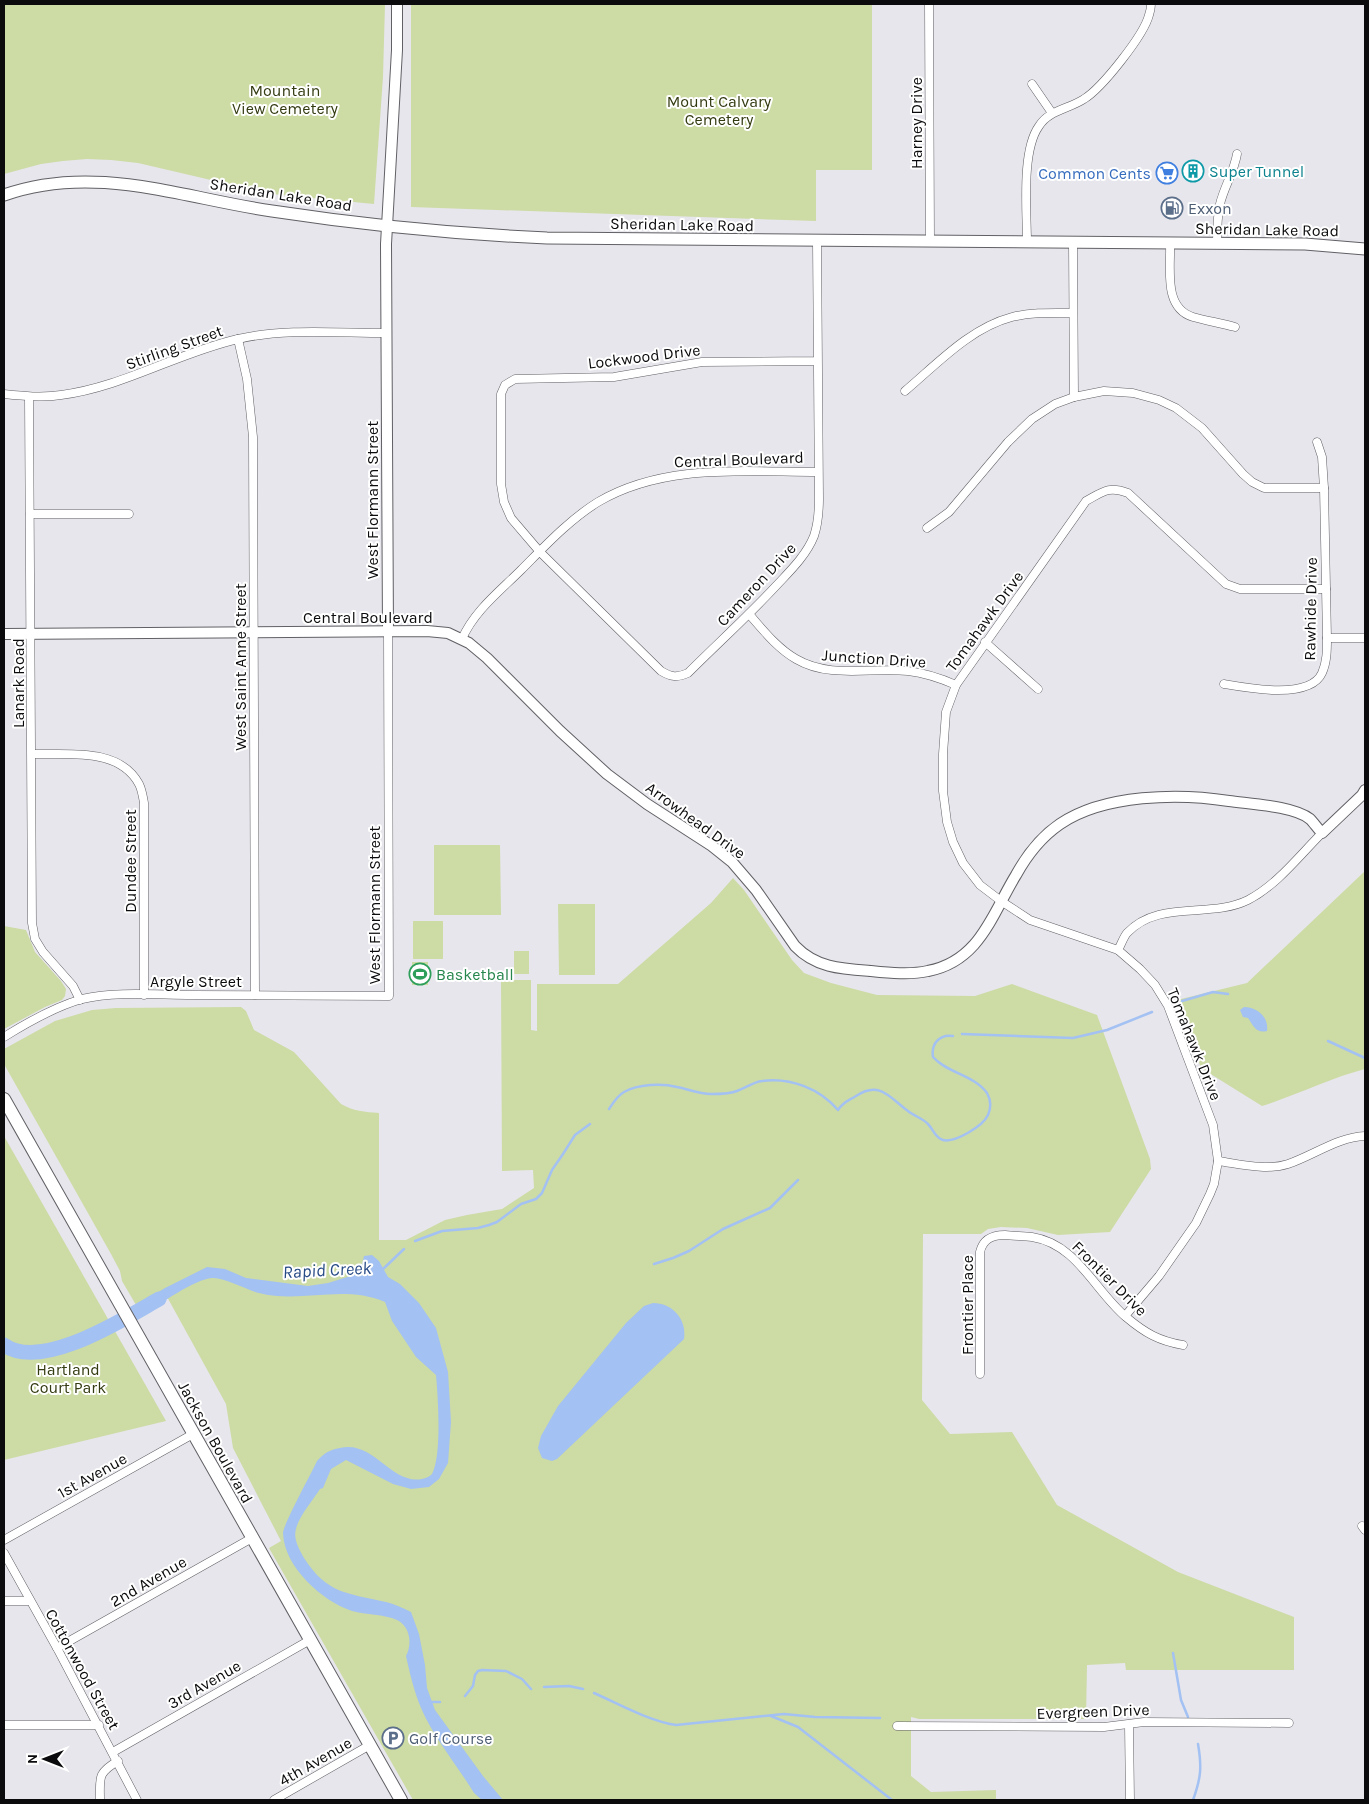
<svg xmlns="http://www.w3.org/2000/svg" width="1369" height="1804" font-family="Karla,sans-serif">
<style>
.green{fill:#cddba5}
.water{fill:#a3c1f2}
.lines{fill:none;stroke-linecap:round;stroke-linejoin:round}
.stream{stroke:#a3c1f2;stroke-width:2.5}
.river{stroke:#a3c1f2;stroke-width:15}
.minor-casing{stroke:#616065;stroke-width:9}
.tertiary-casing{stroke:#616065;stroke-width:12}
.secondary-casing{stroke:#616065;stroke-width:13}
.primary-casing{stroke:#616065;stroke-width:14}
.minor{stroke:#fff;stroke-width:8}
.tertiary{stroke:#fff;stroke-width:10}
.secondary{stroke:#fff;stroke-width:11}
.primary{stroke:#fff;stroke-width:12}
.labels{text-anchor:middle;stroke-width:4;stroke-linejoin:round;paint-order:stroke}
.park-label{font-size:16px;fill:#333b11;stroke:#fff}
.street-label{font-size:16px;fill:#0b0b0d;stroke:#fff}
.culture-label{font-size:16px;fill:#0d838f;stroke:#fff;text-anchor:start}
.shop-label{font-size:16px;fill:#366cbe;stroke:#fff;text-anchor:end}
.service-label{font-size:16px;fill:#4e5e75;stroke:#fff;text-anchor:start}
.leisure-label{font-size:16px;fill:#27864d;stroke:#fff;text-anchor:start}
.water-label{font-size:18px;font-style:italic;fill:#264a85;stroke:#fff}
</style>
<rect width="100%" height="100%" fill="#e7e6ec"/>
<g class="green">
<path d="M4,4H385L383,77L374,204L271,194L138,163L111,160L87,159L63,161L41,164L4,174Z"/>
<path d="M411,4H872V170H816V221L411,207Z"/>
<path d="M434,845H500L501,915H434Z"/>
<path d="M1365,871V1069C1330,1078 1297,1095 1262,1106L1201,1068L1177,1000L1247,983Z"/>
<path d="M733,878L744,890L792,960L804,973L831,983L877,995L975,996L1012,984L1097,1015L1150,1159L1151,1169L1110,1232L1058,1235L1027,1228L1001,1227L988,1229L981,1234H923L922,1400L950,1434L1012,1432L1057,1505L1178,1572L1294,1617V1670H1126L1125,1663L1087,1665L1086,1719H919L911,1717V1776L931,1792L996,1790V1800H413L269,1548L281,1541L233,1448L226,1404L166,1295L139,1310L122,1281L120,1271L111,1254L4,1064V1049L55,1021L92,1010L116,1008L241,1007L246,1011L254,1030L294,1052L341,1104C353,1111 365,1112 379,1113V1240H406L445,1220L467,1215L502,1209L534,1188L533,1170L502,1171L501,980H531V1030L537,1031V984H618L711,903Z"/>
<path d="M558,904H595V975H559Z"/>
<rect x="413" y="921" width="30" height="38"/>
<path d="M4,926L26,930L35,952L61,981L66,989L65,996L62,1000L45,1007L4,1029Z"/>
<rect x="514" y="951" width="15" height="23"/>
<rect x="412" y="962" width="16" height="23"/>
<path d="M4,1136L166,1421L4,1460Z"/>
</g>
<g class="water">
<path d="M1244,1007C1257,1007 1269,1017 1267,1031C1256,1034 1253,1025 1248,1018L1243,1017L1240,1010Z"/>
<path d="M372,1255L379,1261L388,1277L400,1284L419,1303L436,1328L448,1372L451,1422L448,1463L439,1479L429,1487L411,1489L393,1484L346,1460L331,1469L323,1488L320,1489C313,1500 299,1516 296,1529C293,1539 299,1549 304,1558C327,1594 347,1593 386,1602C394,1604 403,1608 411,1612L419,1634L425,1665L427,1688L435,1710L483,1776L503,1800H482L474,1793C457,1765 434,1738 421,1708C414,1691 410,1674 406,1656C412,1645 411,1627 397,1620C384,1614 366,1615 352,1611C322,1601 284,1567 283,1533C283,1525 312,1472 317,1461C324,1453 329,1450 340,1448C374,1440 391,1485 422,1479C426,1478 429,1477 432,1474C442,1455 438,1397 436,1375L416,1357L392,1321L385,1302C342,1284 301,1304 259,1293C247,1290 224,1277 212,1278C195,1279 160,1304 144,1314L139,1304L165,1288L207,1267L225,1269L246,1278L308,1286L328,1283L357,1274L361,1270L364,1256Z"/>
<path d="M653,1303C672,1303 687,1319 684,1339L557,1459L552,1461L542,1458L538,1448L541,1436L558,1406L626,1323L644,1306Z"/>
</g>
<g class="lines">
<g class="stream">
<path d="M1182,1001L1213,992L1228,994"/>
<path d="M962,1034L1073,1038L1107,1030L1152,1012"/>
<path d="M1328,1041L1365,1058"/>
<path d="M609,1109C613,1103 617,1096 624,1092C638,1084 662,1083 677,1087C688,1089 699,1094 711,1094C719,1094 730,1094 737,1091C746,1088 753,1082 762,1081C791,1077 820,1089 838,1110C843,1102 848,1101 856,1096C880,1080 890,1098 908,1111C914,1116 922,1118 928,1124C933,1129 935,1138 943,1140C955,1143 983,1126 988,1115C991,1108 991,1100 987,1093C974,1075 947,1073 933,1057C931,1044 939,1034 953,1036"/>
<path d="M415,1241L442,1231L478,1228L489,1225L497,1222L521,1204L536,1199L542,1193L552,1170L563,1154L575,1135L590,1124"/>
<path d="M654,1264L673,1258L689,1251L723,1229L770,1208L798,1180"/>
<path d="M382,1270L404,1249"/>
<path d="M1173,1653L1181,1700L1188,1717"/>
<path d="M544,1687L569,1686L583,1689"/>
<path d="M594,1693C619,1704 649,1721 676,1725L784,1714L815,1717L880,1718"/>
<path d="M465,1696L473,1686L475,1675L478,1671L482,1670L506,1671L522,1679L531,1689"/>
<path d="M429,1702H440"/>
<path d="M771,1716L798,1727L892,1800"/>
<path d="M1193,1800C1201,1778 1202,1767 1198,1744"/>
</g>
<path class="river" d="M4,1345C42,1372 125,1318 159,1299"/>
<g class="minor-casing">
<g id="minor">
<path d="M929,4L930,242"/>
<path d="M1032,84L1052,113"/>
<path d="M1027,243C1027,212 1021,151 1039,126C1049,110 1069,109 1084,99C1102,88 1144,35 1149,15C1150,12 1151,7 1151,4"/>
<path d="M1073,243L1074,397"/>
<path d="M1170,244C1171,268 1163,308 1193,317C1207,321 1221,323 1235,327"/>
<path d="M1217,244C1217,231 1217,217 1220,204C1224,187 1234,172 1237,154"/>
<path d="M238,339L247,379L253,437L255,995"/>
<path d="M817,361L702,362L614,377L515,379L505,385L501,394V484L504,502L511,518L540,552L661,671C671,677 677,678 688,673C717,644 747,617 775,587C789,572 806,556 814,536C818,524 819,511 819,498L817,241"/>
<path d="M905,391C937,364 970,328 1012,317C1032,312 1053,313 1073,313"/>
<path d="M4,394C23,396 42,398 61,395C123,387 177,353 238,339C285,328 337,333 386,333"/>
<path d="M29,397L32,923L35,939L43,952L73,986L80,1000"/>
<path d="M30,514H129"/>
<path d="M927,528L949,512L1008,442L1032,419L1055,404L1074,397L1104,391L1133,393L1159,400L1176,408L1202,428L1243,474L1252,482L1264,488H1324"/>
<path d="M749,614C763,630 777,648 796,659C830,679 871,667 908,671C925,673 940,678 956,685"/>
<path d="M1327,638H1365"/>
<path d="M462,639C474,611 500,591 521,570C545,546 569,520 598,502C664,463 745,472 818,472"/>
<path d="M985,642L1038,689"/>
<path d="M1224,684C1247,688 1310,700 1322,673C1327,662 1327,650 1327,638L1324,488L1322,457L1317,442"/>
<path d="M32,754C68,755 119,747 139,784C142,790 143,797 144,803V995"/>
<path d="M1118,950C1121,945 1123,938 1127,933C1159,899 1210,919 1248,900C1277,885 1299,856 1322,833"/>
<path d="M4,1037C28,1022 54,1007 82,999C116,991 157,995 192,995C258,995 323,996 389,996L388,632"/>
<path d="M1218,1161C1240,1164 1267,1171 1288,1164C1314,1155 1338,1137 1365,1136"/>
<path d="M1125,1316L1159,1276L1196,1223L1210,1194L1214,1184L1218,1161L1213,1125L1168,1006L1155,985L1140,969L1118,950L1030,920L1001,901L980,885L963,863L953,842L947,822L943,791V754L946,712L956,685L1086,501C1104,491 1109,486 1128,493L1226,584L1240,589H1326"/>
<path d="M980,1374V1252C983,1239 992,1235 1005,1235C1014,1236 1023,1236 1032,1237C1077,1244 1094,1290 1126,1317C1145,1333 1159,1341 1183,1345"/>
<path d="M1362,1526L1365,1530"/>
<path d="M4,1540L193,1434"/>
<path d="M4,1553L57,1648L137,1800"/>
<path d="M4,1601H30"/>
<path d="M57,1648L252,1538"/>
<path d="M4,1725H99"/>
<path d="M1129,1725L1130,1800"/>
<path d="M897,1726L1104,1727L1144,1722L1289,1723"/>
<path d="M113,1752L310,1640"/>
<path d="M100,1800C100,1778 97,1773 118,1761"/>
<path d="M274,1800L370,1745"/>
</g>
</g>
<g class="tertiary-casing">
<g id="tertiary">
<path d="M388,632L386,244L397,50V4"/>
<path d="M4,634L427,631L448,633L469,643L487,658L560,731L607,774L647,804L712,846L732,862L756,890L795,946C816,968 842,969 871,971C890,973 910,975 928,971C980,961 992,914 1016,875C1027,855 1041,837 1060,824C1104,794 1179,793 1229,801C1250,804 1294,806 1310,819C1314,823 1318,829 1322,833L1362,795L1365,790"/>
</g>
</g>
<g class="secondary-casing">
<path id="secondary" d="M4,195C95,163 182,198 272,211C364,225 455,234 547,238L1305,244L1365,249"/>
</g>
<g class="primary-casing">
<path id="primary" d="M4,1099L401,1800"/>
</g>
<use href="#minor" class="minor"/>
<use href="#tertiary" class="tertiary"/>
<use href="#secondary" class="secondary"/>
<use href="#primary" class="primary"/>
</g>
<defs>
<g id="building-ring" transform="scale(1.125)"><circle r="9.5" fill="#fff" stroke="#0f9aa8" stroke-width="1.5"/><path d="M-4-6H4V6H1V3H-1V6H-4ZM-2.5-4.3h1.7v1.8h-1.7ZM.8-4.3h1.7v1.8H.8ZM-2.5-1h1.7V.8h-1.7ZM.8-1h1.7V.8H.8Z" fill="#0f9aa8"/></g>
<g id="supermarket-ring" transform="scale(1.125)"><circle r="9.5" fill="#fff" stroke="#3f7fe0" stroke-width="1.5"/><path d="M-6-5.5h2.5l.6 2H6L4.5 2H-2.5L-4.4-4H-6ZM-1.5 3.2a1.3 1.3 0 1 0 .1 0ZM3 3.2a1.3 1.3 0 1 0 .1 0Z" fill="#3f7fe0"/></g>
<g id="fuel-ring" transform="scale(1.125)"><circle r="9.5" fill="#fff" stroke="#5c6f8a" stroke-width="1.5"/><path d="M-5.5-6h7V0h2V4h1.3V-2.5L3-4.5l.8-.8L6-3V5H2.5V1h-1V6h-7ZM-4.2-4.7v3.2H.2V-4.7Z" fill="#5c6f8a"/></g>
<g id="stadium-ring" transform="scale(1.125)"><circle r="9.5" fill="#fff" stroke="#2e9e5b" stroke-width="1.5"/><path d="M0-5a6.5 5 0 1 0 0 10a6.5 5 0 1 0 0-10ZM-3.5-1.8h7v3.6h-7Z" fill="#2e9e5b"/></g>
<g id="parking-ring" transform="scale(1.125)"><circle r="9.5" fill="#fff" stroke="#5c6f8a" stroke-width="1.5"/><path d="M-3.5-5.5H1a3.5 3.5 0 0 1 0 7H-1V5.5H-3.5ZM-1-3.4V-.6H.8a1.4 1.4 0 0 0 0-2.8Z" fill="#5c6f8a"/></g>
</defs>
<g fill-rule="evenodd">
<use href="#building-ring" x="1193" y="171"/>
<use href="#supermarket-ring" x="1167" y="173"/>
<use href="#fuel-ring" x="1172" y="208"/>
<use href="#stadium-ring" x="420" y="974"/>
<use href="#parking-ring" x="393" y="1738"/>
</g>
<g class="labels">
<g class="park-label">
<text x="285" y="96">Mountain<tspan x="285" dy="18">View Cemetery</tspan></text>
<text x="719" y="107">Mount Calvary<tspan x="719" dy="18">Cemetery</tspan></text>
<text x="68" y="1375">Hartland<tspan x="68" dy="18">Court Park</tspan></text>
</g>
<g class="street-label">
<text transform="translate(916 123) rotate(-90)" y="6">Harney Drive</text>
<text transform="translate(281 194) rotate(9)" y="6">Sheridan Lake Road</text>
<text transform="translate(682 224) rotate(1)" y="6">Sheridan Lake Road</text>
<text transform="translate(1267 229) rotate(1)" y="6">Sheridan Lake Road</text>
<text transform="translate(174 347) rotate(-20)" y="6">Stirling Street</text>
<text transform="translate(644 356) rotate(-7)" y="6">Lockwood Drive</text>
<text transform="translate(739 459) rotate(-2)" y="6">Central Boulevard</text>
<text transform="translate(372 500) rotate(-90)" y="6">West Flormann Street</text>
<text transform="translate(756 584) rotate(-47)" y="6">Cameron Drive</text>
<text transform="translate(1310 609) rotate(-89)" y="6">Rawhide Drive</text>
<text x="368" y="623">Central Boulevard</text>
<text transform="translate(984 621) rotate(-54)" y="6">Tomahawk Drive</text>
<text transform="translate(874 658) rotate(4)" y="6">Junction Drive</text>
<text transform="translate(240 667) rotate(-90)" y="6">West Saint Anne Street</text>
<text transform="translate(18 683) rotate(-90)" y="6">Lanark Road</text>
<text transform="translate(696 820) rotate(36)" y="6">Arrowhead Drive</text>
<text transform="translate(130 861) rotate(-90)" y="6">Dundee Street</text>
<text transform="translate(374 905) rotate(-90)" y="6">West Flormann Street</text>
<text x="196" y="987">Argyle Street</text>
<text transform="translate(1195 1044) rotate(68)" y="6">Tomahawk Drive</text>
<text transform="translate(1110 1278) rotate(45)" y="6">Frontier Drive</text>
<text transform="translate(967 1305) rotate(-90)" y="6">Frontier Place</text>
<text transform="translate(216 1442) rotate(61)" y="6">Jackson Boulevard</text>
<text transform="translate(92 1475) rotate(-29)" y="6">1st Avenue</text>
<text transform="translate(148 1581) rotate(-30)" y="6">2nd Avenue</text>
<text transform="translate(83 1669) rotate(61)" y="6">Cottonwood Street</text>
<text transform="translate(204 1684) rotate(-30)" y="6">3rd Avenue</text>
<text transform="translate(1093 1711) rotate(-2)" y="6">Evergreen Drive</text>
<text transform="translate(315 1761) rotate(-30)" y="6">4th Avenue</text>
</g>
<g class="culture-label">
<text x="1209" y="177">Super Tunnel</text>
</g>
<g class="shop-label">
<text x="1151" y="179">Common Cents</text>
</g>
<g class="service-label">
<text x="1188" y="214">Exxon</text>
<text x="409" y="1744">Golf Course</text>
</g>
<g class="leisure-label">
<text x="436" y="980">Basketball</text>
</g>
<g class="water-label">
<text transform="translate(327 1270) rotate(-3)" y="6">Rapid Creek</text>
</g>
</g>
<rect width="1369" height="1804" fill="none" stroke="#0b0b0d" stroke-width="10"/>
<g transform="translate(45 1759) rotate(270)" stroke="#ffffff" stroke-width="4" paint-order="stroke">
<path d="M0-4L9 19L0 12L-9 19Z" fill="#0b0b0d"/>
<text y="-8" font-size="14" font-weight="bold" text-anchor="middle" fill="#0b0b0d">N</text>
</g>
</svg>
